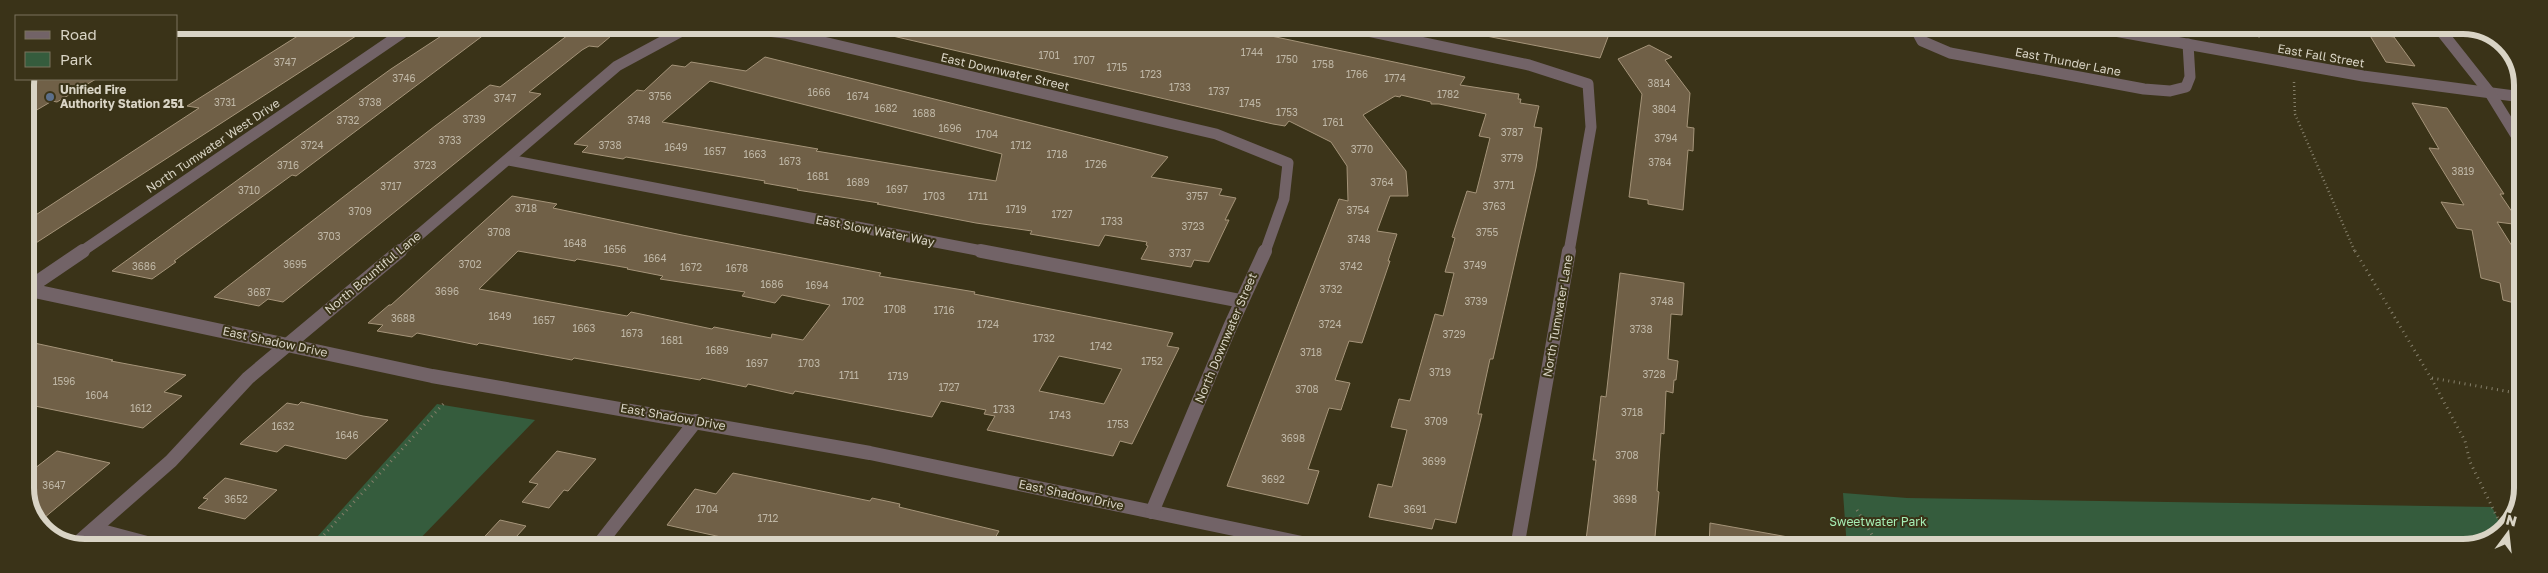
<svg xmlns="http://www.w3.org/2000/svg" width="2548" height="573" font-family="'Golos Text',sans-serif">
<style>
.green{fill:#355c3d}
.building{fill:#706047;stroke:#a59479;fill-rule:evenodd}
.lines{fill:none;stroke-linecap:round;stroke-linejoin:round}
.path-far1{stroke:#857f6a;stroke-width:2.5;stroke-dasharray:1 3;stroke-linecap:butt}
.path{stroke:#857f6a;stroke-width:3;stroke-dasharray:1 4.5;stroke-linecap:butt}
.minor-far1{stroke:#726367;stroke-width:11}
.minor{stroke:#726367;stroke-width:14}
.service-dot{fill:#5c6f8a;stroke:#3a3318;stroke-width:2}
.labels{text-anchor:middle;stroke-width:4;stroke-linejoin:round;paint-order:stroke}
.number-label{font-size:10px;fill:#bfb7a6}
.street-label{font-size:12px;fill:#d9d4c5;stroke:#3a3318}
.poi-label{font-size:12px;font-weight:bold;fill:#d9d4c5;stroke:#3a3318;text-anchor:start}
.park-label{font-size:12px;fill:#a6edb4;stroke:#3a3318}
.rim{fill:none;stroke:#d9d4c5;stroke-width:6}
</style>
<rect width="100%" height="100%" fill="#3a3318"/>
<g class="green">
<path d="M437,404L535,420L412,547H308Z"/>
<path d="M1843,493L1907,498L2492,507L2504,531L2503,533L2464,548H1847Z"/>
</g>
<g class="building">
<path d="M315,25H373L25,250V222L199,108L187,106Z"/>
<path d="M458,25H497L296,176L292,175L174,261L176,262L152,279L112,271L391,69Z"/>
<path d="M581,25H624L598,47L589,46L582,50L529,92L541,94L283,302L268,299L259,306L214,297L435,126L490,85L500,87Z"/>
<path d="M884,25L1241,26L1238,29L1465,77L1460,85L1519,94L1518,99H1521L1520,103L1539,106L1534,127L1542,128L1536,168L1493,359H1490L1478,414H1482L1456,523L1435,519L1432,529L1369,517L1378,484L1392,487L1407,430L1391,427L1399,399L1410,401L1435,314L1443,316L1454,273L1445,272L1455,238L1452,237L1467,191L1476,193L1490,138L1479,136L1486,114L1439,104H1431V102L1401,95L1400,97L1395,96L1363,115L1406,171L1408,196H1390L1377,231L1397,234L1388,261H1390L1362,343L1349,341L1335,380L1350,383L1341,410L1329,408L1308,469L1319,471L1308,504L1227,486L1339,199L1348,201L1347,166L1331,142L1289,121L1285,126L1273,124L884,34Z"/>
<path d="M1482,26H1549L1579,31L1581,26L1611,29L1600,58L1481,35Z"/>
<path d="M2369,34L2394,37L2415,66L2386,62Z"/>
<path d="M1649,45L1672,57L1665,60L1690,93L1687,127L1694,128L1693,151L1688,150L1683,210L1648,204V200L1629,197L1642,94L1618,59Z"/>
<path d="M765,57L1168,157L1151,177L1222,189L1219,195L1236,198L1225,220H1229L1209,262L1194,260L1191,267L1141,259L1148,246L1146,245L1147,242L1105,235L1099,246L1030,234L1032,231L976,223L877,204L879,203L797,190L798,189L764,183L765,181L626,157L623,159L582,152L588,146L574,144L637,90L644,91L672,65L685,67L691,62L746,71ZM710,81L1002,154L996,181L816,151L818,149L662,122Z"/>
<path d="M27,79H96L57,102L52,101L25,117V84Z"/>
<path d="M2412,103L2447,108L2504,194H2500L2521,225L2497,222L2522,262V305L2503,300L2500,283L2481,278L2472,230L2457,228L2441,202L2464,205L2429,148L2439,149Z"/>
<path d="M512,196L557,204L553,208L682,235L881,273L879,276L975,292L974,294L1173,333L1167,346L1179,348L1132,444L1120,441L1113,456L987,430L995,416L984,414L986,410L941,401L932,417L795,391L793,394L748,384L746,387L702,378L700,380L574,358L572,360L479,343L477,345L417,333L412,337L377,331L383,325L368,323L389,305H391ZM518,251L575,261L577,259L628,268L627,269L663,276L660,279L745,292L742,296L775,303L782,295L830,305L803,340L772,334L771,338L714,327L712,329L631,312L627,316L479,289ZM1059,356L1122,369L1104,404L1039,391Z"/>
<path d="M1620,273L1684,283L1682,315L1671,314L1668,359L1678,361L1676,380H1674L1673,393L1666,391L1664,434L1661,433L1657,491L1659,492L1654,548H1585L1596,460H1593L1596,438L1601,396L1606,397Z"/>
<path d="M25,341L113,360L111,361L186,375L164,392L182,396L143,428L25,404Z"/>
<path d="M301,402L363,416L388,420L346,459L285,445L277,452L240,444L287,403L298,405Z"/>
<path d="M57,451L110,463L38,523L25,496V476Z"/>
<path d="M557,451L596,459L568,491L564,490L549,508L522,502L538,484L529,482Z"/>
<path d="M733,473L870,501L872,498L900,504L899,507L999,531L990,547H752L728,542L730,539L667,525L695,489L716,494Z"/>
<path d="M225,478L277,490L245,519L198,508L208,499L203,498Z"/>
<path d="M500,520L526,526L507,547H475Z"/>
<path d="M1710,523L1788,537L1787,548H1709Z"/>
</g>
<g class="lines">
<g class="path-far1">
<path d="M2247,26L2262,39"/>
<path d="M2294,82L2295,114L2355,252"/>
</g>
<g class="path">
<path d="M2355,251L2431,378L2465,441L2470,462L2504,531"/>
<path d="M2432,378L2522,394"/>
<path d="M1857,510L1880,548"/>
<path d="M313,547L445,402"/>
</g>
<g class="minor-far1">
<path d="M710,25L785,33L1216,134L1288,163L1284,199L1265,252"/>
<path d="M1344,26L1529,65L1588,84L1591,127L1569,252"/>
<path d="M1914,26L1922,41L1950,53L2144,89L2170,91L2186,87L2190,77L2188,44"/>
<path d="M2087,26L2363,76L2522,97"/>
<path d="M2437,26L2490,93L2522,145"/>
<path d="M509,160L987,252"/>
<path d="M81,252L414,25"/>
<path d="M399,252L617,66L693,25"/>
</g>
<g class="minor">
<path d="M981,251L1241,301"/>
<path d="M25,289L432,376L870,453L1321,547"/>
<path d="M27,289L83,251"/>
<path d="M1152,512L1230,327L1265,251"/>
<path d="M94,529L162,547"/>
<path d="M73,547L171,461L248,378L400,251"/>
<path d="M597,547L696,421"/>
<path d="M1517,548L1569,251"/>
</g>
</g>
<circle class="service-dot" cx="50" cy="97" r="5"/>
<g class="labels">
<g class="number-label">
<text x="1252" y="56">1744</text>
<text x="1049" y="59">1701</text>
<text x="1287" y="63">1750</text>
<text x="1084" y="64">1707</text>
<text x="285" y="66">3747</text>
<text x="1323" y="68">1758</text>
<text x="1117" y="71">1715</text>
<text x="1151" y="78">1723</text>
<text x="1357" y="78">1766</text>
<text x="404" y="82">3746</text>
<text x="1395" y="82">1774</text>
<text x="1659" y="87">3814</text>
<text x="1180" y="91">1733</text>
<text x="1219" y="95">1737</text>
<text x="819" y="96">1666</text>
<text x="1448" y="98">1782</text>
<text x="660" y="100">3756</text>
<text x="858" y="100">1674</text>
<text x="505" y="102">3747</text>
<text x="225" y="106">3731</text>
<text x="370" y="106">3738</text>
<text x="1250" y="107">1745</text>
<text x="886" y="112">1682</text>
<text x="1664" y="113">3804</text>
<text x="1287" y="116">1753</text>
<text x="924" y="117">1688</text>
<text x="474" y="123">3739</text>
<text x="348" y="124">3732</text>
<text x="639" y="124">3748</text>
<text x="1333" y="126">1761</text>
<text x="950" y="132">1696</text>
<text x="1512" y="136">3787</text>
<text x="987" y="138">1704</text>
<text x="1666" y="142">3794</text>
<text x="450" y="144">3733</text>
<text x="312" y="149">3724</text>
<text x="610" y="149">3738</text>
<text x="1021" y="149">1712</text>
<text x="676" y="151">1649</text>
<text x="1362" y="153">3770</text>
<text x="715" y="155">1657</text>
<text x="755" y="158">1663</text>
<text x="1057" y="158">1718</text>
<text x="1512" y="162">3779</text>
<text x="790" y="165">1673</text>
<text x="1660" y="166">3784</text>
<text x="1096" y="168">1726</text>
<text x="288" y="169">3716</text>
<text x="425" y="169">3723</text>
<text x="2463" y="175">3819</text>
<text x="818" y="180">1681</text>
<text x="858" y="186">1689</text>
<text x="1382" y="186">3764</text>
<text x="1504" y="189">3771</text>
<text x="391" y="190">3717</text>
<text x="897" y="193">1697</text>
<text x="249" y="194">3710</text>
<text x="934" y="200">1703</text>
<text x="978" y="200">1711</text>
<text x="1197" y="200">3757</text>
<text x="1494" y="210">3763</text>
<text x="526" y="212">3718</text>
<text x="1016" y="213">1719</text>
<text x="1358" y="214">3754</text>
<text x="360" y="215">3709</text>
<text x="1062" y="218">1727</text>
<text x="1112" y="225">1733</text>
<text x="1193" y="230">3723</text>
<text x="499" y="236">3708</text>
<text x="1487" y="236">3755</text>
<text x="329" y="240">3703</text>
<text x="1359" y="243">3748</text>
<text x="575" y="247">1648</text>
<text x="615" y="253">1656</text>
<text x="1180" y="257">3737</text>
<text x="655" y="262">1664</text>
<text x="295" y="268">3695</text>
<text x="470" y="268">3702</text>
<text x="1475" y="269">3749</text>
<text x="144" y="270">3686</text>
<text x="1351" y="270">3742</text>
<text x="691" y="271">1672</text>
<text x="737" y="272">1678</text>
<text x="772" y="288">1686</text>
<text x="817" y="289">1694</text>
<text x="1331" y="293">3732</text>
<text x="447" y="295">3696</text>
<text x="259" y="296">3687</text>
<text x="853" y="305">1702</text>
<text x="1476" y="305">3739</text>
<text x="1662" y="305">3748</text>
<text x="895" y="313">1708</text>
<text x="944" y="314">1716</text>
<text x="500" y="320">1649</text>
<text x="403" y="322">3688</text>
<text x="544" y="324">1657</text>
<text x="988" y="328">1724</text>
<text x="1330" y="328">3724</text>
<text x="584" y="332">1663</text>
<text x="1641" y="333">3738</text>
<text x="632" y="337">1673</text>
<text x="1454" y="338">3729</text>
<text x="1044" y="342">1732</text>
<text x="672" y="344">1681</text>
<text x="1101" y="350">1742</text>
<text x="717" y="354">1689</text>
<text x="1311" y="356">3718</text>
<text x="1152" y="365">1752</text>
<text x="757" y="367">1697</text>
<text x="809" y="367">1703</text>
<text x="1440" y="376">3719</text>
<text x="1654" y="378">3728</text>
<text x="849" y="379">1711</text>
<text x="898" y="380">1719</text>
<text x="64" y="385">1596</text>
<text x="949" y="391">1727</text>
<text x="1307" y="393">3708</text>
<text x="97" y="399">1604</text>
<text x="141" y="412">1612</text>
<text x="1004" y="413">1733</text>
<text x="1632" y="416">3718</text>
<text x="1060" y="419">1743</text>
<text x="1436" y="425">3709</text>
<text x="1118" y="428">1753</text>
<text x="283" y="430">1632</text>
<text x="347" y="439">1646</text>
<text x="1293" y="442">3698</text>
<text x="1627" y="459">3708</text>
<text x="1434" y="465">3699</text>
<text x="1273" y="483">3692</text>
<text x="54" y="489">3647</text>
<text x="236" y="503">3652</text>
<text x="1625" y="503">3698</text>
<text x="707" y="513">1704</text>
<text x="1415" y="513">3691</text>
<text x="768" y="522">1712</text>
</g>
<g class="street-label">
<text transform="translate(2321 56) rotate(10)" y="4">East Fall Street</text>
<text transform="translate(2068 62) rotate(11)" y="4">East Thunder Lane</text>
<text transform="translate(1005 72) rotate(13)" y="4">East Downwater Street</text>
<text transform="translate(213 146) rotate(-34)" y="4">North Tumwater West Drive</text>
<text transform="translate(875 231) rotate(11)" y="4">East Slow Water Way</text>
<text transform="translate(373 273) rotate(-40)" y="4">North Bountiful Lane</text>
<text transform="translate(1558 316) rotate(-80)" y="4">North Tumwater Lane</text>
<text transform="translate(1226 338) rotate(-67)" y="4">North Downwater Street</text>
<text transform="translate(275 342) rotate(12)" y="4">East Shadow Drive</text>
<text transform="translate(673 417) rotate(10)" y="4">East Shadow Drive</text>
<text transform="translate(1071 495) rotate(12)" y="4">East Shadow Drive</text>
</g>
<g class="poi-label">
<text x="60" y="94">Unified Fire<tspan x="60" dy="14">Authority Station 251</tspan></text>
</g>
<g class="park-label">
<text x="1878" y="526">Sweetwater Park</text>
</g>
</g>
<path d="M0 0H2548V573H0ZM85 34H2463A51 51 0 0 1 2514 85V488A51 51 0 0 1 2463 539H85A51 51 0 0 1 34 488V85A51 51 0 0 1 85 34Z" fill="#3a3318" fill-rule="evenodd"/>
<path class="rim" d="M85 34H2463A51 51 0 0 1 2514 85V488A51 51 0 0 1 2463 539H85A51 51 0 0 1 34 488V85A51 51 0 0 1 85 34Z"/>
<rect x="15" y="15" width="162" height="65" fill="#3a3318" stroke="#7a735d"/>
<rect x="25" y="31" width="25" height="8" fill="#726367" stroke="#7a735d"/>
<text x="60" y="40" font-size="15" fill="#d9d4c5">Road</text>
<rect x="25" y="52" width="25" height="15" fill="#355c3d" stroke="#7a735d"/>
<text x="60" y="65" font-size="15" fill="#d9d4c5">Park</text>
<g transform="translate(2508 533) rotate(15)" stroke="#3a3318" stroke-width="4" paint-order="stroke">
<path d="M0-4L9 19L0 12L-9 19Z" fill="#d9d4c5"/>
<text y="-8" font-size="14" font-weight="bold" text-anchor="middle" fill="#d9d4c5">N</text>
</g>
</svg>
